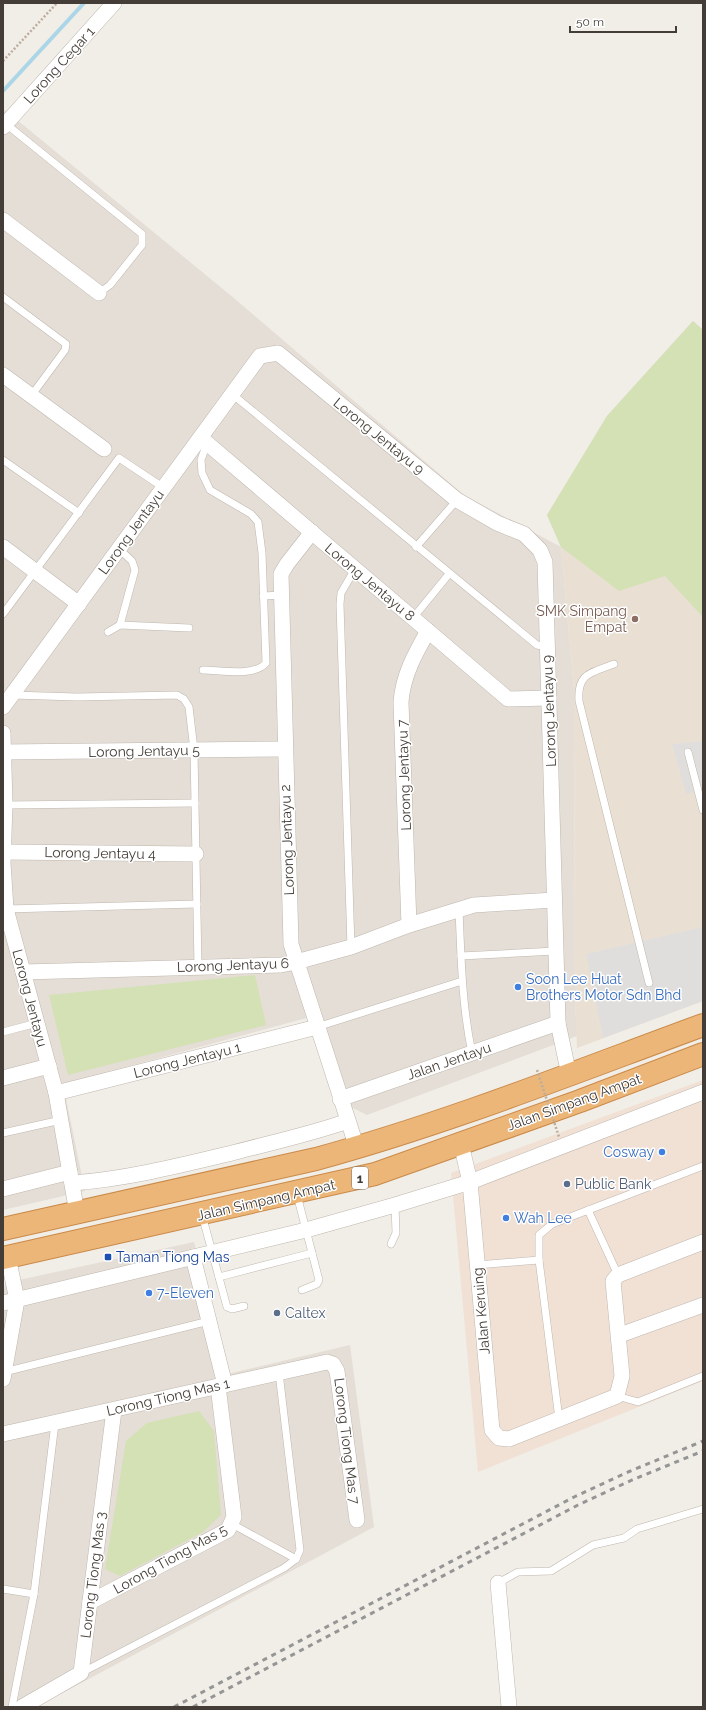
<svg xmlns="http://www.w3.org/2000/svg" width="706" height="1710" font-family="Raleway,sans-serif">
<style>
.residential{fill:#e5ded6}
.commercial{fill:#f1e1d5}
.education{fill:#e9e0d3}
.green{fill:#d3e1b5}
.parking{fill:#e0dedc}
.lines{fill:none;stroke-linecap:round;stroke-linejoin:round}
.stream{stroke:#abd6e7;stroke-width:4}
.lane-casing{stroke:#bfb7ae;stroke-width:8}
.street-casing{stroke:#bfb7ae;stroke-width:16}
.highway-casing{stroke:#ca8a49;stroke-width:24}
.path{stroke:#bcad9e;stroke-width:2.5;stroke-dasharray:2 2;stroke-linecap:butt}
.lane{stroke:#fff;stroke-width:7}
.street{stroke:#fff;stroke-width:15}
.highway{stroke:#ecb678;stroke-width:22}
.rail{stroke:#959595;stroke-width:3;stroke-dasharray:5 5;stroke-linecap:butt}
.path-bridge{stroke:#bcad9e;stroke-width:2.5;stroke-dasharray:2 2;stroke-linecap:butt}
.education-dot{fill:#8d6e63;stroke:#fff;stroke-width:1.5}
.shop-dot{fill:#3f7fe0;stroke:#fff;stroke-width:1.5}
.service-dot{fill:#5c6f8a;stroke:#fff;stroke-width:1.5}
.transit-dot{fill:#1a4fb4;stroke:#fff;stroke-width:1.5}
.labels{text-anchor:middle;stroke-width:3;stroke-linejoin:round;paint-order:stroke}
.shield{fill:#fff;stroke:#7c7773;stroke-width:1}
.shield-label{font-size:13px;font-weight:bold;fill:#443d37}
.street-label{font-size:14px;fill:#443d37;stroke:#fff}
.education-label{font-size:14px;fill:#785e54;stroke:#fff;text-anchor:end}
.shop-label{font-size:14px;fill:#366cbe;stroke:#fff;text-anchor:start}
.service-label{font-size:14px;fill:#4e5e75;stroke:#fff;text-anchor:start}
.transit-label{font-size:14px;fill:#164399;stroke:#fff;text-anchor:start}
</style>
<rect width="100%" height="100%" fill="#f1ede7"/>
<g class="residential">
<path d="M5,110L235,299L464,495L561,547L574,690L575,1001L577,1036L367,1115L345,1104L321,1014L63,1084L85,1191L3,1210V111Z"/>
<path d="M194,1242L227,1374L350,1345L374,1527L36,1707H3V1294L5,1283Z"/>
</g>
<path class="commercial" d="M703,1080V1381L478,1472L451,1173Z"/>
<path class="education" d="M693,321L703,330V1001L577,1048L575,1001L574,690L561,547L547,515L607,416Z"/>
<g class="green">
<path d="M693,321L703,330V617L665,576L619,591L561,547L547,515L607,416Z"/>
<path d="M255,975L266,1025L68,1075L49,995Z"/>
<path d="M199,1411L214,1431L221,1515L203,1532L120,1576L105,1569L126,1441L147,1423Z"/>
</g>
<g class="parking">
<path d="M703,741V790L686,794L672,744Z"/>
<path d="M703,927V1001L603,1038L586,954Z"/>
</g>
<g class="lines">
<path class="stream" d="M3,91L84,3"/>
<g class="lane-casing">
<g id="lane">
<path d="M6,124L142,234V245L110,285L99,293"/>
<path d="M3,297L66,344L65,350L31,396"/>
<path d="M232,394L537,645L542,646L547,644"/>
<path d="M3,460L79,513"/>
<path d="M416,547L457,500"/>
<path d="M263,596L281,595"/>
<path d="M3,614L119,458L164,488"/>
<path d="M413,618L449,574"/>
<path d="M120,625L189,628"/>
<path d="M108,632L120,625L135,570L132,561L119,549"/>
<path d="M614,664C591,673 577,673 579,701L649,983"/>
<path d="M203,670C220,670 254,677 266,663L262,553L258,522L251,514L210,490L202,473L201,460L207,443"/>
<path d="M12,695L77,697L177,695L184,699L189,707L194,750L198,967"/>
<path d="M688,752L703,810"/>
<path d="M5,805L195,803"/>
<path d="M6,909L197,904"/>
<path d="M459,909C461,958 462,1006 472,1053"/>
<path d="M351,947L340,604L341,593L355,569"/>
<path d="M461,956L555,951"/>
<path d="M317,1027L462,981"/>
<path d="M3,1032L37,1023"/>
<path d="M3,1133L61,1120"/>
<path d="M297,1195L319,1280L317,1284L302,1290"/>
<path d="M588,1210L618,1275"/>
<path d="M202,1215L227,1307L232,1309L244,1306"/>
<path d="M391,1244L396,1233L395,1205"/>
<path d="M477,1265L539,1260"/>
<path d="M219,1277L312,1253"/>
<path d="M4,1372L209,1321"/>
<path d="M617,1396L638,1402L703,1376"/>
<path d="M559,1419L539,1260V1235L552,1224L703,1166"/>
<path d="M232,1524L296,1559"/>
<path d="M498,1583L518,1572L551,1571L593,1545L624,1538L637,1529L703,1509"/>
<path d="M3,1589L34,1594"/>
<path d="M81,1673L284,1568L296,1559L300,1550L279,1373"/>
<path d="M12,1707L34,1594L55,1423"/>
</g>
</g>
<g class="street-casing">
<g id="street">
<path d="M3,127L114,3"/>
<path d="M3,220L99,293"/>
<path d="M3,375L104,449"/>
<path d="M201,438L508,699L549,698"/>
<path d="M312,532L287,564L281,574L291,944L357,1148"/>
<path d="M3,547L79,604"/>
<path d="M3,707L260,356L278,353L457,500L497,523L524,534L540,550L545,562L558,1023L569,1075"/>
<path d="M3,733L5,805L3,863L6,909L56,1093L77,1213"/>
<path d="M3,752L285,749"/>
<path d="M4,852L196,854"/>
<path d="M409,925L401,702C403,675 415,654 428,631"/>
<path d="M23,972L281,965L296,962L351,947L409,925L474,905L554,900"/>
<path d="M3,1078L49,1066"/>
<path d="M56,1093L317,1027"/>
<path d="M340,1099L558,1023"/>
<path d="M461,1144L470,1182L492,1430L499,1438L509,1439L617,1396L622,1376L613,1281L618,1275L703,1242"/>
<path d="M72,1183C127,1179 182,1165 236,1152C274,1142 311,1134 348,1121"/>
<path d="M3,1189L70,1172"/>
<path d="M193,1257L225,1385"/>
<path d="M3,1303L306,1230L395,1205L470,1182L703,1092"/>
<path d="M620,1335L703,1305"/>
<path d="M3,1379L17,1300L8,1257"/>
<path d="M3,1434L327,1362L333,1364L337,1371L357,1520"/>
<path d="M498,1583L509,1707"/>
<path d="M90,1602L228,1530L234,1517L218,1386"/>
<path d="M22,1707L81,1673L114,1410"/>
</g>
</g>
<g class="highway-casing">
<g id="highway">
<path d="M3,1229L316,1159C448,1123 575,1072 703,1025"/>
<path d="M3,1258L375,1174L580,1101L703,1054"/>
</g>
</g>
<path class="path" d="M3,61L57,3"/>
<use href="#lane" class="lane"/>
<use href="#street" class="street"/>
<use href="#highway" class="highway"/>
<g class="rail">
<path d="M174,1707L574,1497L628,1472L703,1441"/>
<path d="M193,1707L578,1505L632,1480L703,1451"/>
</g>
<path class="path-bridge" d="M537,1070L559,1137"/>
</g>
<circle class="education-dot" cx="635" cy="619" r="4"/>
<g class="shop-dot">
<circle cx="518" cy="987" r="4"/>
<circle cx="662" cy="1152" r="4"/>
<circle cx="506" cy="1218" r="4"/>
<circle cx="149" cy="1293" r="4"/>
</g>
<g class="service-dot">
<circle cx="567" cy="1184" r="4"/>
<circle cx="277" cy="1313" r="4"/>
</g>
<rect class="transit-dot" x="104" y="1253" width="8" height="8" rx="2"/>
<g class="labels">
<rect class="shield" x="352" y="1167" width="16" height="22" rx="3"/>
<g class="shield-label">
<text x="360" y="1183">1</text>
</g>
<g class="street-label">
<text transform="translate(59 65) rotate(-48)" y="5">Lorong Cegar 1</text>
<text transform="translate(379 436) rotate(39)" y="5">Lorong Jentayu 9</text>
<text transform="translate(131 532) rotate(-54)" y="5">Lorong Jentayu</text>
<text transform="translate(370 582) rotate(40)" y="5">Lorong Jentayu 8</text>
<text transform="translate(549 711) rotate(-92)" y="5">Lorong Jentayu 9</text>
<text transform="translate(144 751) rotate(-1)" y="5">Lorong Jentayu 5</text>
<text transform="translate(404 775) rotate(-92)" y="5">Lorong Jentayu 7</text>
<text transform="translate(287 840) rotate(-92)" y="5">Lorong Jentayu 2</text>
<text transform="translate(100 853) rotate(1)" y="5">Lorong Jentayu 4</text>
<text transform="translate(233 965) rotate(-2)" y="5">Lorong Jentayu 6</text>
<text transform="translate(30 998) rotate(75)" y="5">Lorong Jentayu</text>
<text transform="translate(187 1060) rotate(-14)" y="5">Lorong Jentayu 1</text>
<text transform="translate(449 1061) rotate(-19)" y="5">Jalan Jentayu</text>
<text transform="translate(574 1102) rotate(-20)" y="5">Jalan Simpang Ampat</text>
<text transform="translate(266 1200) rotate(-13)" y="5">Jalan Simpang Ampat</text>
<text transform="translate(481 1311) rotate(-95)" y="5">Jalan Keruing</text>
<text transform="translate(168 1397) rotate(-13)" y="5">Lorong Tiong Mas 1</text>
<text transform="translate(347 1441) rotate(83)" y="5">Lorong Tiong Mas 7</text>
<text transform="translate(170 1559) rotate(-29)" y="5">Lorong Tiong Mas 5</text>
<text transform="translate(93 1575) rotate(-83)" y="5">Lorong Tiong Mas 3</text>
</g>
<g class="education-label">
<text x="627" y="616">SMK Simpang<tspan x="627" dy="16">Empat</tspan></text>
</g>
<g class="shop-label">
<text x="526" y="984">Soon Lee Huat<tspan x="526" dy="16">Brothers Motor Sdn Bhd</tspan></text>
<text x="654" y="1157" text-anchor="end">Cosway</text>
<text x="514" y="1223">Wah Lee</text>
<text x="157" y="1298">7-Eleven</text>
</g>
<g class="service-label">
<text x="575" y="1189">Public Bank</text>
<text x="285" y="1318">Caltex</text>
</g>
<g class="transit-label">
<text x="116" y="1262">Taman Tiong Mas</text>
</g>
</g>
<rect width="706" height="1710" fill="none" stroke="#443d37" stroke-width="8"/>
<path d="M570 26v6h106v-6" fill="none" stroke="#443d37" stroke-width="2"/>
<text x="576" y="26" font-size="12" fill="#443d37" stroke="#ffffff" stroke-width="3" paint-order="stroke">50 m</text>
</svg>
